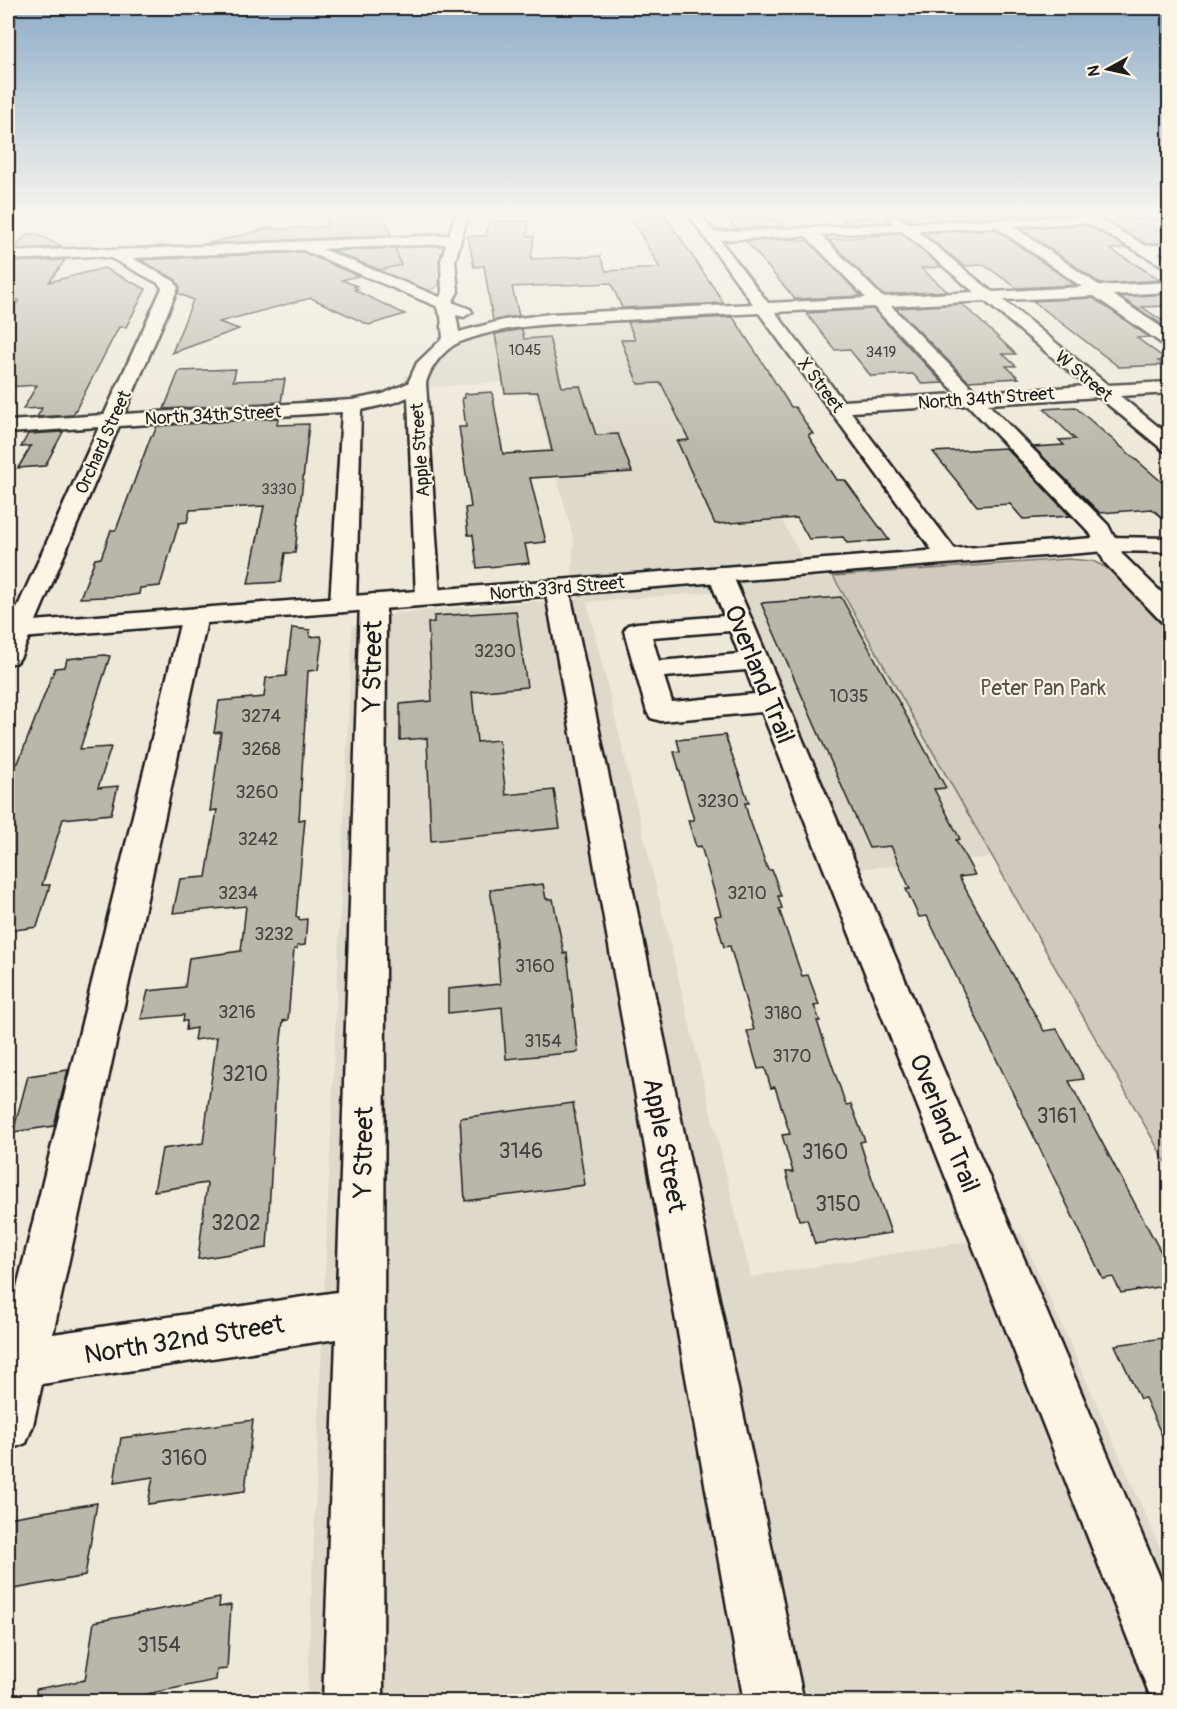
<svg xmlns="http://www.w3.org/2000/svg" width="1177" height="1709" font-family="Pangolin,sans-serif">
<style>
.built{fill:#ded9cb}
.green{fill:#cfcabd;stroke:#76736c;stroke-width:1.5}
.building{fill:#bab6aa;stroke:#1c1c1c;stroke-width:1.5}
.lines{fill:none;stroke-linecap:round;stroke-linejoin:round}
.minor-casing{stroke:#1c1c1c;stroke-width:5}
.major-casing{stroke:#1c1c1c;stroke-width:5}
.minor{fill:#fcf5e5;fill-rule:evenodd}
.major{fill:#fcf5e5;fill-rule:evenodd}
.labels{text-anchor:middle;stroke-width:4.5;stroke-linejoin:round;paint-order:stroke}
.far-number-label{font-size:15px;fill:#444240}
.far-street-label{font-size:18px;fill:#1c1c1c;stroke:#fcf5e5}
.number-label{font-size:18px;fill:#444240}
.park-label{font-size:21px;fill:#52504c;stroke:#fcf5e5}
.near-number-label{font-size:21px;fill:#444240}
.near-street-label{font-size:26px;fill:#1c1c1c;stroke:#fcf5e5}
</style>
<rect width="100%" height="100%" fill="#eee8d9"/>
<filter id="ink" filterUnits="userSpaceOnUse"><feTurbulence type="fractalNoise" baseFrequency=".0167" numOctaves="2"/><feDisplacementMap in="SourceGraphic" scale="12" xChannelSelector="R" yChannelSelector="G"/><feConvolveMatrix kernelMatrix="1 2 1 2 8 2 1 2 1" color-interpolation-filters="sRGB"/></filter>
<g filter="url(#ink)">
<path class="built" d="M670,317L814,579L833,576L993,857L824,872L713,592L587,602L751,1277L1021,1233L1169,1568V1701L307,1702L352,626L398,613L570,599L574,541L531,380L404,389L405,377L438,341L585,322Z"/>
<g class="green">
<path d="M442,244L443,247L439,285C433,291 426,290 418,289L326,251L328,249Z"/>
<path d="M1068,559L1093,561L1109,569L1169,632V1168L833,576Z"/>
</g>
<g class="building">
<path d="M328,214H383L391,235L205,244L274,227V229L326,227Z"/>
<path d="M631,214H664L724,303L622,308L611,283L512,287L519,316L493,321L484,266L474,267L468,236H486L489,221H529L527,236H534L531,259L600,256L606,271L660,268L632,220H634Z"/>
<path d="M950,214H1074L909,221L901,216Z"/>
<path d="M1095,214H1126L1127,220L1170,219V242L1146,244Z"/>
<path d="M761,217L765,220H778L785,227L736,229L727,218Z"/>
<path d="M891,217L887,220L888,222L848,224L843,219Z"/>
<path d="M1087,225L1127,248L1110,249L1161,280L1101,284L1020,228Z"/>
<path d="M995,229L1075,285L1017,288L984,265L964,266L923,233Z"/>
<path d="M901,233L942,267L921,268L947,291L883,295L829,240Z"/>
<path d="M27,234H36L63,247L14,249Z"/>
<path d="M797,239L799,241H808L861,296L795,299L746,241Z"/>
<path d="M395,248L401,265L380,270L332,251Z"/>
<path d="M303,252L358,276L342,280L357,286L354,287L358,289L354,290L405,314L369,325L311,298L219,322L239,329L172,353L193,300L178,293L180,287L175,279L140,260Z"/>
<path d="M65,260L49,282L104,268L146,289L126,327H119L73,415L37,417L42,408L23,409L37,385L8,387V316L19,300H8V262Z"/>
<path d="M1170,294V306L1142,307L1170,326V330L1120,297Z"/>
<path d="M1093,298L1149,337L1137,338L1167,360L1158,361L1164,365L1119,367L1033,301Z"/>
<path d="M962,304L1016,354H1003L1016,366H1006L1019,378L968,381L896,308Z"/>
<path d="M873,309L943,383L922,384L913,374L871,376L849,349L835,350L806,313Z"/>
<path d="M733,317L791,407H795L813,434H809V437L837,480H845L889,540L847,543L843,537L809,539L797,518L715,524L677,441L689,440L661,383L638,384L621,340H635L628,322Z"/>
<path d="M522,329L524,339L549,337L562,387L580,386L596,435L618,434L632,472L530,478L546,542L525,544L529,563L477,568L473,535H468L465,508L471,507L459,427H466L462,398H465L464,394L492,392L503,454L552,451L538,392L505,393L495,334Z"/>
<path d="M236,369L233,381L285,379L281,402L164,409L179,371Z"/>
<path d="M1075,407L1170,489V524L1152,509L1100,513L1033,447L1064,445L1059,440L1075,439L1044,409Z"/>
<path d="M278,418L277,425L309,424L295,553H285L281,582L248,584L264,506L190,510L187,522L179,523L160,586L140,588L139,594L127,596L80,598L95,559L101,558L111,530H116L151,436H153L157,426Z"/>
<path d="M63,432L45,466L18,468L31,446L21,447L28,434Z"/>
<path d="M1006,448L1070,516L1023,519L1010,504L977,506L933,452Z"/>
<path d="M841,597L946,788L934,789L960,839L956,840L975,875L959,877L1044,1031L1057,1029L1084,1079L1069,1081L1170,1269V1285L1121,1293L1113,1277L1103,1279L927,916L919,917L906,889H910L891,846L869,848L761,603Z"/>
<path d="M516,611L527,687L472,692L477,742L499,740L506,795L554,790L560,828L431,841L427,738L400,740V704L432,701L428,623L434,622V616Z"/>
<path d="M292,628L310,630V637L321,636L322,640L318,670L308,671L299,820L305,819L296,917H299V920L307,919L305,945L297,946V949H294L288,1020L283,1021L276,1085L267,1248L198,1259L207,1183L154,1191L162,1149L203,1143L217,1037L194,1040L196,1028L186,1030L187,1021H183L184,1015L141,1019L148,991L185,987L189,958L241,951L246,906L173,913L180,879L206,877L217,810L210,811L221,732L214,733L219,701L264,697L266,678L286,676Z"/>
<path d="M104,655L110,656L80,749L111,747L98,788L118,786L111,814L63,819L42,885H50L37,927L8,931V774L12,764L18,763L55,668L65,667L67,659Z"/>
<path d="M725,735L749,803H745L748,815L768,870H772L781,896H778L782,908L779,909L802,976L808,975L819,1005L814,1006L820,1021H817L846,1105L851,1104L865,1141L860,1142L866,1161L891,1233L815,1244L807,1219L799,1220L786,1172H793L782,1135L790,1134L775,1087L771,1088L765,1068L758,1069L747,1031L754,1030L730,946L724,947L715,916L721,915L701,846L696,847L688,820H694L674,752L680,751L677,740Z"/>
<path d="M543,884L546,899H553L564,954L567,953L578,1052L506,1059L502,1007L448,1013V989L500,984L495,919L490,890Z"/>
<path d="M68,1070L54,1126L13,1132L28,1076Z"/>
<path d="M573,1103L585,1185L465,1201L460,1118Z"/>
<path d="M1170,1337V1453L1145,1398L1140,1399L1115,1345Z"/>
<path d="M253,1420L245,1491L148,1504L153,1477L114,1483L121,1438Z"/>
<path d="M97,1503L85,1576L8,1590V1518Z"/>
<path d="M220,1598L219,1607L231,1605L227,1669L217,1670L216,1680L113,1701H37L36,1689L85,1680L94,1622Z"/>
</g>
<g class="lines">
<g class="minor-casing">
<g id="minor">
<path d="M456,214H468L455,261L458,292L452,302L470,309L472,312L464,317L456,315L459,332L504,320L550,314L753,304L688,214H700L714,232L893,224L889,220L896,216L908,223L1096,216L1098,219L1091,223L1013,226L1100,286L1170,282V292L1113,295L1170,333V346L1164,345L1094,296L1003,300L1108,385L1170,382V393L1120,396L1170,436V452L1163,450L1099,397L988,404L1108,525L1123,555L1170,601V624L1161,621L1105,563L1090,533L968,405L851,412L960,556L956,561L948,563L940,561L759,313C708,316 656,318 604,321C557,324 505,324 460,342C445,348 430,367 426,383L440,598L437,603L428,605L419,603L416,598L408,397L396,402L361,410L356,604L352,609L343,612L334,609L330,604L342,412L119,426L21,656L17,662L8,664V628L99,427L8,433V421L104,415L162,288L158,283L111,258L94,256L8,260V252L94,248L114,250L449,235ZM996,227L1082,287L992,292L917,231ZM902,231L974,292L882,297L821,235ZM806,236L866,298L768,303L720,240ZM446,244L441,261L442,292L440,297L322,249ZM303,250L436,306L441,316L443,338L417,363L408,383L383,394L352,400L124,414L178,288L174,281L132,258ZM985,301L1087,386L977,393L891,306ZM874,307L957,394L843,401L775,312Z"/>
<path d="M1170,244V252L1143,254L1136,250L1143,246Z"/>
<path d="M720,567L729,569L732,574L1170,1601V1701L1149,1693L1141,1672L762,712L661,721L651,718L647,712L624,631L628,625L637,623L724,616L708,574L711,569ZM730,631L739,654L659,661L652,637ZM746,670L755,694L672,702L664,677Z"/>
<path d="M557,581L566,583L569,588L804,1702H744L545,588L548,583Z"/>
<path d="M373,594L382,597L386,602L383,1702H323L336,1339L42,1384L33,1425L26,1443L8,1450V1324L182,616L186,611L195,608L204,611L208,616L53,1334L337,1292L360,602L364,597Z"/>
</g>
</g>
<g class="major-casing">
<g id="major">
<path d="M1076,214H1091L1170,260V270L1077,217Z"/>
<path d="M1106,537L1170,538V552L1106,551L8,639V623Z"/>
</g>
</g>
<use href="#minor" class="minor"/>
<use href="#major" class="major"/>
</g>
</g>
<linearGradient id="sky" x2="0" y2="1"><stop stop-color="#8eadc8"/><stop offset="0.47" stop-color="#f7f5ee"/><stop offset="1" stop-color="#f7f5ee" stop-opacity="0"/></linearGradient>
<rect width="1177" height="453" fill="url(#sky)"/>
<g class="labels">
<g class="far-number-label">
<text x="525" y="355">1045</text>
<text x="881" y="357">3419</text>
<text x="279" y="494">3330</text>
</g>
<g class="far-street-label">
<text transform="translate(1084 376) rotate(40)" y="6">W Street</text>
<text transform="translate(821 385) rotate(53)" y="6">X Street</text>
<text transform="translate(986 398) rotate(-4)" y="6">North 34th Street</text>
<text transform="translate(213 415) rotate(-3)" y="6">North 34th Street</text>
<text transform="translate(103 442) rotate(-66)" y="6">Orchard Street</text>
<text transform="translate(420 450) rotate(-94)" y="6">Apple Street</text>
<text transform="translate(557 588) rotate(-5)" y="6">North 33rd Street</text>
</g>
<g class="number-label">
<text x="495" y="657">3230</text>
<text x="849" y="702">1035</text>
<text x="261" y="722">3274</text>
<text x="261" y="755">3268</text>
<text x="257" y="798">3260</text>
<text x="718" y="807">3230</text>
<text x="258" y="845">3242</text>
<text x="238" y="899">3234</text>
<text x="747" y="899">3210</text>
<text x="274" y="940">3232</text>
<text x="535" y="972">3160</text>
<text x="237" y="1018">3216</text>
<text x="783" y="1019">3180</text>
<text x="543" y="1047">3154</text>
<text x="792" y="1062">3170</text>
</g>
<g class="park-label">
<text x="1043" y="695">Peter Pan Park</text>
</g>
<g class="near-number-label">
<text x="245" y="1081">3210</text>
<text x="1057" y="1123">3161</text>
<text x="521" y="1158">3146</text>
<text x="825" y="1159">3160</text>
<text x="838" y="1211">3150</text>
<text x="236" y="1230">3202</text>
<text x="184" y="1465">3160</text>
<text x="159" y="1652">3154</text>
</g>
<g class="near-street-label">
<text transform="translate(372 666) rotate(-89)" y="9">Y Street</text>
<text transform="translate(760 674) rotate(68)" y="9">Overland Trail</text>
<text transform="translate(945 1123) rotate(68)" y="9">Overland Trail</text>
<text transform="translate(665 1145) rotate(79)" y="9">Apple Street</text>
<text transform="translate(363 1152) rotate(-89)" y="9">Y Street</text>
<text transform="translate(184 1339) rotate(-9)" y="9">North 32nd Street</text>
</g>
</g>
<rect width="1177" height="1709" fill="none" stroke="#fcf5e5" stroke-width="30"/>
<rect x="15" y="15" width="1147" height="1679" fill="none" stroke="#1c1c1c" stroke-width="2" filter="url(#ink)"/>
<g transform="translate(1108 69) rotate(262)" stroke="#fcf5e5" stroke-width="4.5" paint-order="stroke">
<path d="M0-4.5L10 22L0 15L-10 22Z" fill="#1c1c1c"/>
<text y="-9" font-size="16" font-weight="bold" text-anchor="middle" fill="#1c1c1c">N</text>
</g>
</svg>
